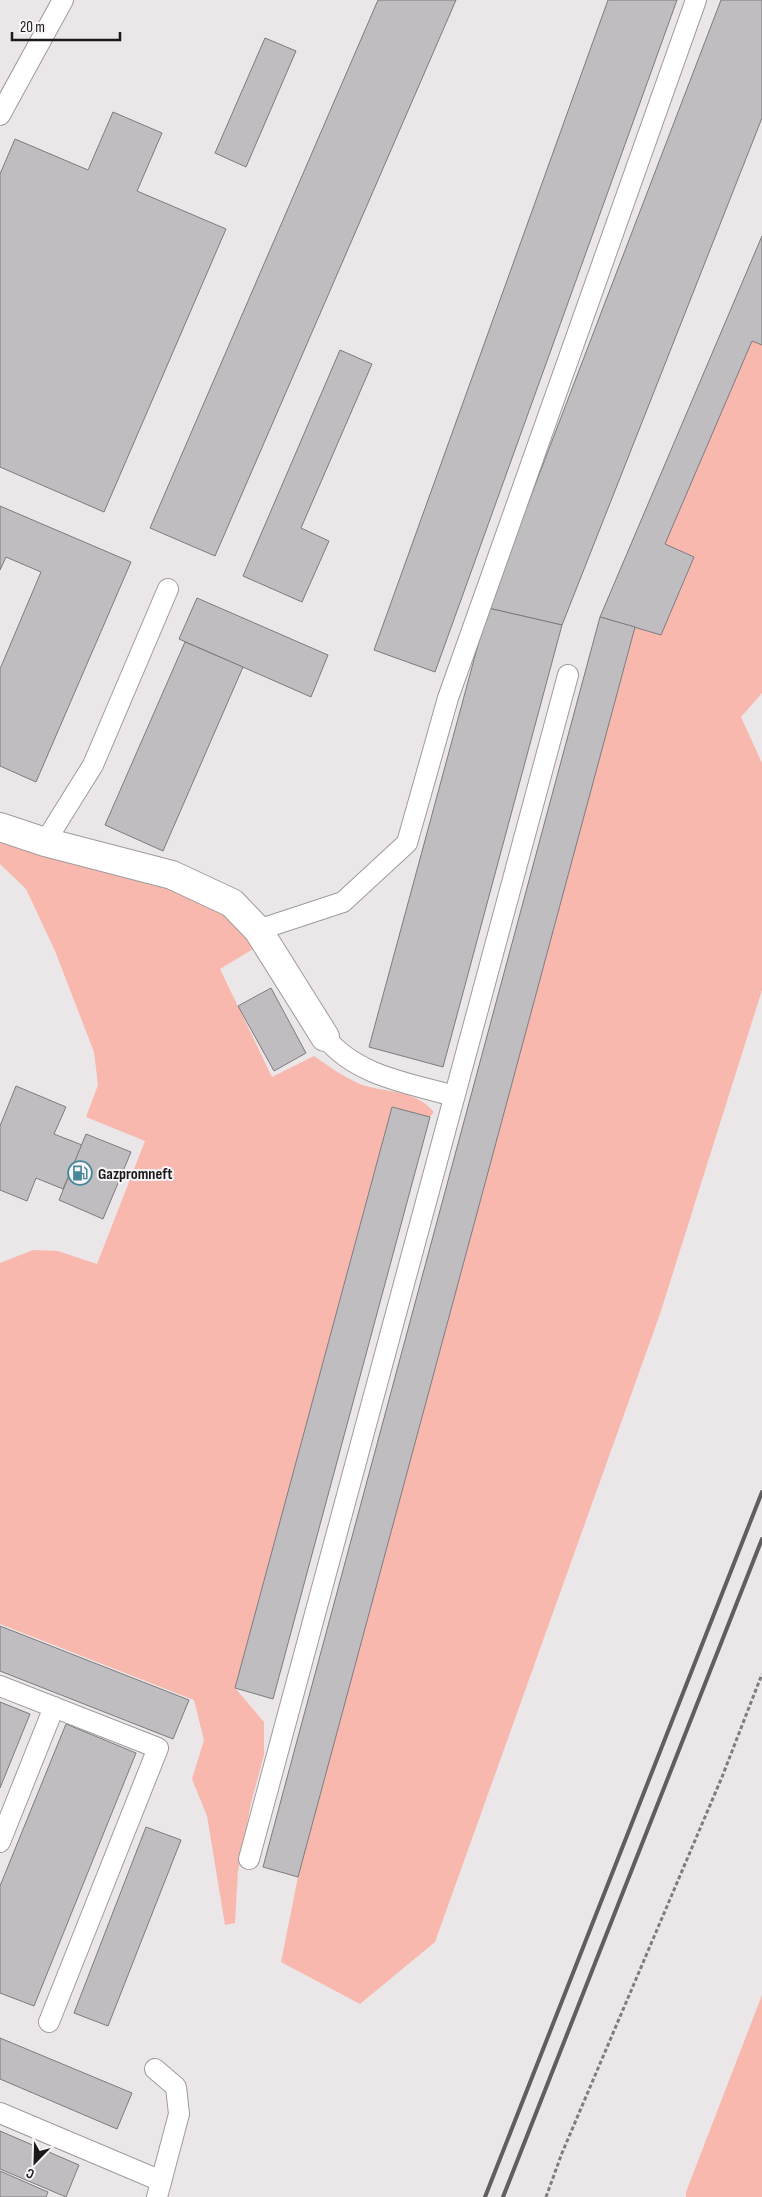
<svg xmlns="http://www.w3.org/2000/svg" width="762" height="2197" font-family="'Sofia Sans Condensed',sans-serif">
<style>
.green{fill:#f8b8ae}
.building{fill:#bfbdc0;stroke:#7d7b7e}
.lines{fill:none;stroke-linecap:round;stroke-linejoin:round}
.service-casing{stroke:#9f9b9d;stroke-width:22}
.minor-casing{stroke:#9f9b9d;stroke-width:30}
.path{stroke:#7f7c7d;stroke-width:3;stroke-dasharray:4 2.5;stroke-linecap:butt}
.service{stroke:#fff;stroke-width:20}
.minor{stroke:#fff;stroke-width:28}
.rail{stroke:#615e5f;stroke-width:4}
.labels{text-anchor:middle;stroke-width:4;stroke-linejoin:round;paint-order:stroke}
.poi-label{font-size:16px;font-weight:bold;fill:#1b191a;stroke:#f8f4f7;text-anchor:start}
</style>
<rect width="100%" height="100%" fill="#ebe7e9"/>
<g class="green">
<path d="M752,341L762,345V693L741,717L762,763V990L660,1314L435,1942L360,2004L281,1962L298,1877L635,627L661,635L694,557L665,544Z"/>
<path d="M0,843L31,849L165,887L216,909L247,930L258,946L220,969L272,1077L314,1056C328,1066 344,1077 360,1084C387,1094 413,1088 434,1112L430,1117L392,1107L235,1688L264,1722V1755L251,1803L238,1871L235,1923L225,1925L207,1816L192,1779L204,1740L194,1700L0,1624V1263L33,1250L58,1251L97,1264L145,1141L86,1117L98,1085L94,1052L55,951L26,889L0,864Z"/>
<path d="M762,1995V2197H686V2192Z"/>
</g>
<g class="building">
<path d="M378,0H456L215,556L150,528Z"/>
<path d="M608,0H677L435,672L374,650Z"/>
<path d="M721,0H762V118L562,625L488,608Z"/>
<path d="M265,38L296,51L246,167L215,153Z"/>
<path d="M113,112L162,133L137,191L226,229L104,512L0,467V174L15,139L88,170Z"/>
<path d="M762,236V345L752,341L665,544L694,557L661,635L600,617Z"/>
<path d="M340,350L372,364L301,528L329,541L302,602L243,576Z"/>
<path d="M0,506L131,562L36,782L0,766V669L41,572L6,557L0,570Z"/>
<path d="M197,598L328,655L311,697L179,639Z"/>
<path d="M488,608L562,625L443,1067L369,1047Z"/>
<path d="M600,617L635,627L298,1877L263,1867Z"/>
<path d="M185,642L243,667L163,851L105,825Z"/>
<path d="M271,988L306,1053L274,1071L238,1006Z"/>
<path d="M16,1086L66,1107L54,1134L82,1145L63,1189L36,1178L27,1201L0,1190V1126Z"/>
<path d="M392,1107L430,1117L273,1699L235,1688Z"/>
<path d="M86,1134L131,1152L103,1219L59,1200Z"/>
<path d="M0,1626L189,1700L173,1739L0,1671Z"/>
<path d="M0,1702L30,1714L0,1788Z"/>
<path d="M66,1724L136,1753L34,2006L0,1993V1886Z"/>
<path d="M146,1827L181,1840L108,2026L74,2013Z"/>
<path d="M0,2038L132,2093L117,2129L0,2079Z"/>
<path d="M0,2131L79,2165L66,2197L0,2169Z"/>
<path d="M0,2171L48,2192L46,2197H0Z"/>
</g>
<g class="lines">
<g class="service-casing">
<g id="service">
<path d="M0,115L63,0"/>
<path d="M45,842L93,765L168,589"/>
<path d="M258,930L343,902L407,843L448,698L696,0"/>
<path d="M325,1037C356,1076 409,1083 454,1096"/>
<path d="M0,1686L158,1748L49,2022"/>
<path d="M0,1842L54,1707"/>
<path d="M249,1859L568,675"/>
<path d="M155,2069L176,2087L179,2114L157,2197"/>
<path d="M0,2113L161,2181"/>
</g>
</g>
<g class="minor-casing">
<path id="minor" d="M0,827L45,842L172,875L232,903L258,930L325,1037"/>
</g>
<path class="path" d="M546,2197L562,2153L722,1777L762,1674"/>
<use href="#service" class="service"/>
<use href="#minor" class="minor"/>
<g class="rail">
<path d="M485,2197L762,1492"/>
<path d="M503,2197L762,1539"/>
</g>
</g>
<defs>
<g id="fuel-ring" transform="scale(1.25)"><circle r="9.5" fill="#f8f4f7" stroke="#468899" stroke-width="1.5"/><path d="M-5.5-6h7V0h2V4h1.3V-2.5L3-4.5l.8-.8L6-3V5H2.5V1h-1V6h-7ZM-4.2-4.7v3.2H.2V-4.7Z" fill="#468899"/></g>
</defs>
<g fill-rule="evenodd">
<use href="#fuel-ring" x="80" y="1173"/>
</g>
<g class="labels">
<g class="poi-label">
<text x="98" y="1179">Gazpromneft</text>
</g>
</g>
<g transform="translate(35 2162) rotate(203)" stroke="#f8f4f7" stroke-width="4" paint-order="stroke">
<path d="M0-4L9 19L0 12L-9 19Z" fill="#1b191a"/>
<text y="-8" font-size="14" font-weight="bold" text-anchor="middle" fill="#1b191a">С</text>
</g>
<path d="M12 32v8h108v-8" fill="none" stroke="#1b191a" stroke-width="2.5"/>
<text x="20" y="32" font-size="15" fill="#1b191a" stroke="#f8f4f7" stroke-width="4" paint-order="stroke">20 m</text>
</svg>
